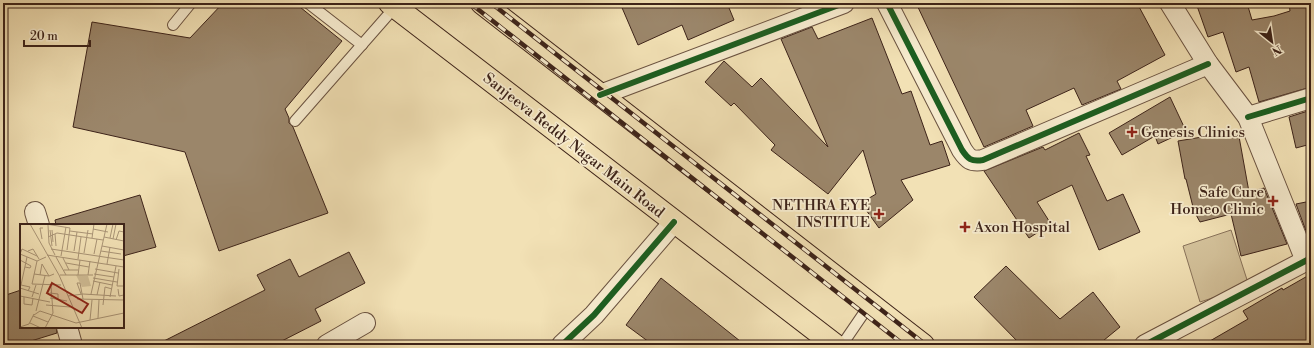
<svg xmlns="http://www.w3.org/2000/svg" width="1314" height="348" font-family="'Libre Bodoni',serif">
<style>
.green{fill:#d3c19a;stroke:#88725a}
.building{fill:#9b866a;stroke:#3d2319}
.lines{fill:none;stroke-linecap:round;stroke-linejoin:round}
.lane-casing{stroke:#6a5240;stroke-width:12}
.street-casing{stroke:#6a5240;stroke-width:22}
.highway-casing{stroke:#3d2319;stroke-width:24}
.lane{stroke:#f7eccf;stroke-width:10}
.street{stroke:#f7eccf;stroke-width:20}
.highway{stroke:#f2e1b5;stroke-width:22}
.rail-casing{stroke:#3d2319;stroke-width:4.5}
.rail{stroke:#f7eccf;stroke-width:3;stroke-dasharray:9;stroke-linecap:butt}
.cycleway-casing{stroke:#f7eccf;stroke-width:8}
.cycleway{stroke:#1b5e20;stroke-width:6}
.poi-dot{fill:#8f2418;stroke:#f7eccf;stroke-width:1.5}
.labels{text-anchor:middle;stroke-width:3.5;stroke-linejoin:round;paint-order:stroke}
.poi-label{font-size:15px;fill:#3d2319;stroke:#f7eccf;text-anchor:start}
.street-label{font-size:15px;fill:#3d2319;stroke:#f7eccf}
.inset-road{fill:none;stroke:#aa9577;stroke-width:1}
.view{fill:#8f2418;fill-opacity:0.15;stroke:#8f2418;stroke-width:2}
.inset-edge{fill:none;stroke:#3d2319;stroke-width:2}
</style>
<rect width="100%" height="100%" fill="#f2e1b5"/>
<filter id="stains"><feTurbulence type="fractalNoise" baseFrequency=".005" numOctaves="4"/><feColorMatrix values="0 0 0 0 .2 0 0 0 0 .09 0 0 0 0 .02 0 0 0 .5 -.17"/></filter>
<radialGradient id="worn" r=".72"><stop offset=".6" stop-color="#630" stop-opacity="0"/><stop offset="1" stop-color="#630" stop-opacity=".3"/></radialGradient>
<path class="green" d="M1231,230L1249,286L1200,302L1183,246Z"/>
<g class="building">
<path d="M223,3H295L342,41L285,109L289,118V123L293,127L328,213L219,251L185,152L73,127L92,22L190,38Z"/>
<path d="M620,3H727L734,20L688,40L682,25L638,45Z"/>
<path d="M916,3H1137L1165,55L1117,81L1121,89L1082,105L1074,88L1026,110L1033,126L984,147Z"/>
<path d="M1196,3H1247L1252,20L1274,16L1290,11L1289,3H1311V87L1259,102L1249,67L1236,72L1223,32L1208,37Z"/>
<path d="M872,18L902,94L911,91L930,145L942,141L950,165L901,180L913,200L879,228L861,203L876,194L863,150L828,194L771,150L775,145L734,103L731,106L705,82L724,61L752,87L761,78L828,147L781,39L812,27L818,39Z"/>
<path d="M1170,97L1186,131L1158,144L1155,136L1122,155L1109,133Z"/>
<path d="M1311,110V144L1296,148L1289,117Z"/>
<path d="M1238,131L1249,192L1264,188L1287,244L1241,256L1231,214L1200,222L1194,211L1186,179H1185L1178,141Z"/>
<path d="M1079,133L1090,155L1086,156L1107,201L1123,194L1140,232L1099,250L1072,185L1037,202L1051,224L1029,238L984,171L1043,147L1045,150Z"/>
<path d="M140,195L156,247L123,256V225H56L55,220Z"/>
<path d="M1311,201V238L1309,239L1296,204Z"/>
<path d="M349,252L365,283L315,309L321,321L274,345H156L265,290L257,275L290,259L299,277Z"/>
<path d="M1006,266L1060,319L1093,292L1120,327L1098,345H1021L974,297Z"/>
<path d="M1311,274V338L1300,345H1203L1248,319L1243,311L1282,288L1283,290Z"/>
<path d="M661,278L745,345H653L626,325Z"/>
<path d="M21,290V327H56L57,333L18,345H3V296Z"/>
</g>
<g class="lines">
<g class="lane-casing">
<g id="lane">
<path d="M308,3L362,45"/>
<path d="M173,25L191,3"/>
<path d="M295,121L395,7"/>
<path d="M842,345L870,304"/>
</g>
</g>
<g class="street-casing">
<g id="street">
<path d="M887,3L962,150C968,159 971,162 983,160L1208,64"/>
<path d="M1170,3L1208,64L1248,117L1306,261"/>
<path d="M600,95L844,3"/>
<path d="M1248,117L1311,98"/>
<path d="M35,212L39,225"/>
<path d="M67,327L72,345"/>
<path d="M327,345L365,323"/>
<path d="M562,345L594,315L674,222"/>
<path d="M1145,345L1311,258"/>
</g>
</g>
<g class="highway-casing">
<g id="highway">
<path d="M390,3L835,345"/>
<path d="M482,3L923,345"/>
</g>
</g>
<use href="#lane" class="lane"/>
<use href="#street" class="street"/>
<use href="#highway" class="highway"/>
<g class="rail-casing">
<g id="rail">
<path d="M470,3L904,345"/>
<path d="M491,3L926,345"/>
</g>
</g>
<use href="#rail" class="rail"/>
<g class="cycleway-casing">
<g id="cycleway">
<path d="M887,3L962,150C968,159 971,162 983,160L1208,64"/>
<path d="M600,95L844,3"/>
<path d="M1248,117L1311,98"/>
<path d="M562,345L594,315L674,222"/>
<path d="M1145,345L1311,258"/>
</g>
</g>
<use href="#cycleway" class="cycleway"/>
</g>
<g class="poi-dot">
<path d="M1130 126h4v4h4v4h-4v4h-4v-4h-4v-4h4z"/>
<path d="M1271 195h4v4h4v4h-4v4h-4v-4h-4v-4h4z"/>
<path d="M877 208h4v4h4v4h-4v4h-4v-4h-4v-4h4z"/>
<path d="M963 221h4v4h4v4h-4v4h-4v-4h-4v-4h4z"/>
</g>
<g class="labels">
<g class="poi-label">
<text x="1141" y="137">Genesis Clinics</text>
<text x="1264" y="197" text-anchor="end">Safe Cure<tspan x="1264" dy="17">Homeo Clinic</tspan></text>
<text x="870" y="210" text-anchor="end">NETHRA EYE<tspan x="870" dy="17">INSTITUE</tspan></text>
<text x="974" y="232">Axon Hospital</text>
</g>
<g class="street-label">
<text transform="translate(574 145) rotate(38)" y="5">Sanjeeva Reddy Nagar Main Road</text>
</g>
</g>
<g transform="translate(20 224)">
<rect width="104" height="104" fill="#f2e1b5"/>
<path d="M56,51L68,52L71,62L62,63Z" fill="#d3c19a"/>
<path class="inset-road" d="M10,0L39,51L62,104M26,0L50,4L47,26M28,1L29,19L35,31M73,5L88,8M30,6L32,22M32,6L33,18M50,7L73,10M35,10L36,22M28,13L37,9L83,16M84,13L104,17M72,14L74,0M90,14L93,0M22,15L20,4H23M93,15L96,0M96,16L99,7L104,8M82,22L104,26M31,25L104,36M8,27L13,25L19,35M54,27L57,8M81,27L101,30M64,29L68,6M0,30L2,25L17,32M0,30L17,37L26,33M74,30L77,15M27,31L104,43M41,32L46,3M7,33L1,61L10,63L8,67M36,33L46,51M43,34L49,46M58,35L61,13M0,36L11,42L10,44L5,43M17,37L12,60L41,61M46,39L69,43M87,40L90,23M75,45L98,49M99,45L97,62H104M44,46H58M14,50L29,52L34,50M74,50L94,53M20,51L22,40L29,52M40,51H73M58,51L60,36M68,51L70,37M73,54L97,58M73,57L92,61M0,64L19,70M98,65L99,72L104,71M30,69L38,70V76M61,70L57,59H60L63,75M71,70L87,0M77,71L80,58M0,72L30,78M48,72L63,70L96,72M4,73V80L12,81L13,74M12,73L16,61M90,73L96,42M30,74L47,77M57,75L104,76M26,81L50,83M83,81L85,63L92,65M16,87L25,52M14,91L20,87L56,99L104,89M13,92L28,98M78,94L79,76M70,96L72,76M10,99L21,104M0,103L9,100L14,90M25,104L33,89L31,62"/>
<path class="view" d="M32,59L68,80L62,89L27,69Z"/>
<rect width="104" height="104" class="inset-edge"/>
</g>
<rect width="1314" height="348" fill="none" stroke="#f2e1b5" stroke-width="16"/>
<rect x="4" y="4" width="1306" height="340" fill="none" stroke="#3d2319" stroke-width="2"/>
<rect x="8" y="8" width="1298" height="332" fill="none" stroke="#3d2319"/>
<g transform="translate(1272 42) rotate(150)" stroke="#f7eccf" stroke-width="3" paint-order="stroke">
<path d="M0-3L7 15L0 10L-7 15Z" fill="#3d2319"/>
<text y="-6" font-size="11" font-weight="bold" text-anchor="middle" fill="#3d2319">N</text>
</g>
<path d="M24 40v6h66v-6" fill="none" stroke="#3d2319" stroke-width="2"/>
<text x="30" y="40" font-size="12" fill="#3d2319" stroke="#f7eccf" stroke-width="3" paint-order="stroke">20 m</text>
<rect width="100%" height="100%" filter="url(#stains)"/>
<rect width="100%" height="100%" fill="url(#worn)"/>
</svg>
